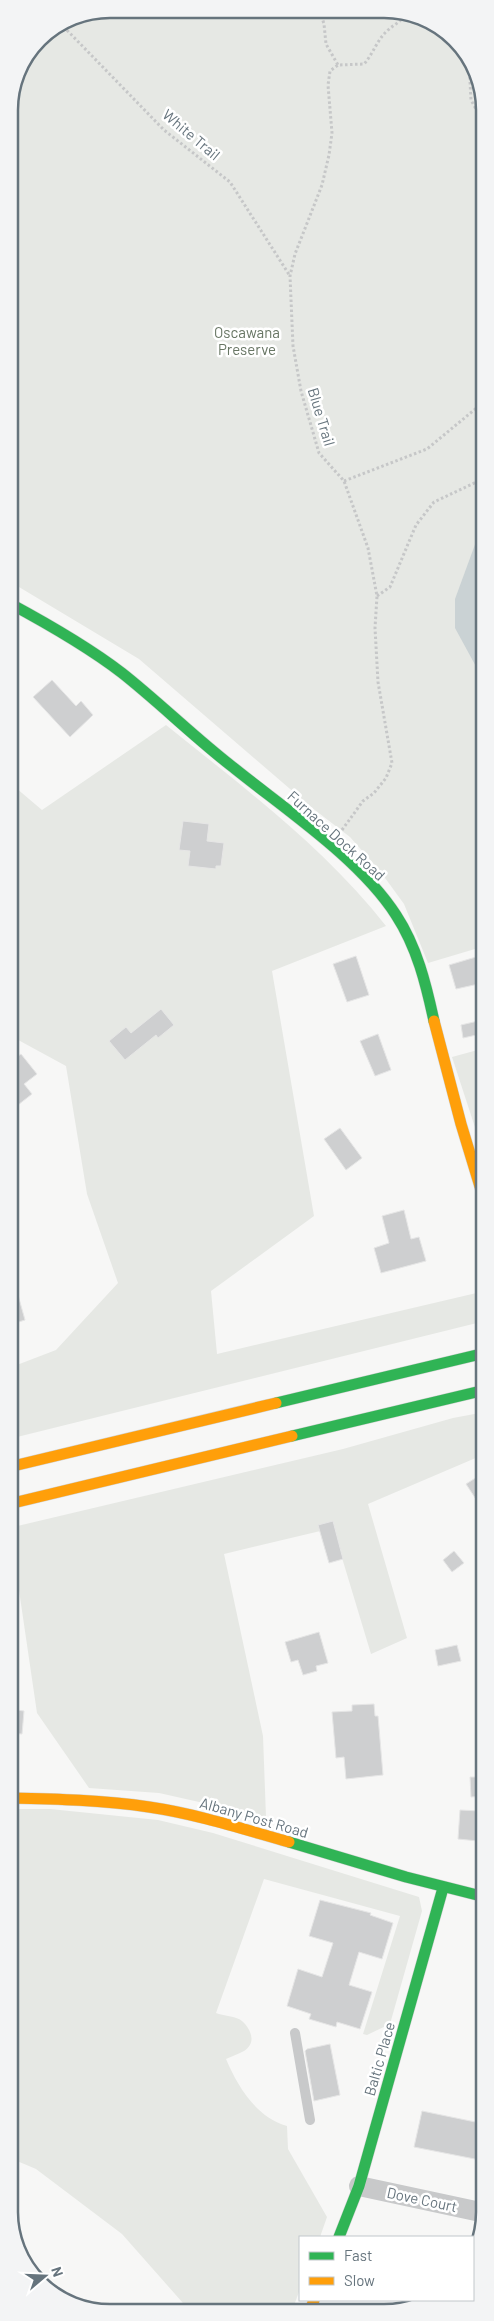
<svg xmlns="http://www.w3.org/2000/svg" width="494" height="2321" font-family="Barlow,sans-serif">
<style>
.green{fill:#e6e8e4}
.water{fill:#cad2d4}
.building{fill:#cecfd0;stroke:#e6e6e6}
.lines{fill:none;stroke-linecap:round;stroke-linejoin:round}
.fast-casing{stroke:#d2d3d3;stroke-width:12}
.slow-casing{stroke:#d2d3d3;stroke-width:12}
.path{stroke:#c6c7c8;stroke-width:3;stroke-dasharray:2.5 2.5;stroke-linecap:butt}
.lane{stroke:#c8c9ca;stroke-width:10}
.street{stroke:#c8c9ca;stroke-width:20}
.fast{stroke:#30b455;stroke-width:11}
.slow{stroke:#ff9f0a;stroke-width:11}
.labels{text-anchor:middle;stroke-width:5;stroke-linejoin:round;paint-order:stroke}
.street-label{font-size:15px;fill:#66747d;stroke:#fff}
.park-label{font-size:15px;fill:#687664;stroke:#fff}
.rim{fill:none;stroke:#66747d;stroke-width:2.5}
</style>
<rect width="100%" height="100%" fill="#f7f7f6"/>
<g class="green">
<path d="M109,9L410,12L460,43L484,96L485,946L428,963L404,904L380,871L350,837L311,807L139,659L9,581V103L19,65L38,38L71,16Z"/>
<path d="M166,725C243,787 325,848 386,926L272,971L314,1216L211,1291L217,1354L485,1291V1321L9,1439V1368L56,1350L118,1283L87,1194L66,1066L9,1035V782L42,810Z"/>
<path d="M485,1048V1158L452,1057Z"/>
<path d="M485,1412V1454L368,1504L407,1638L371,1654L333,1528L224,1554L263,1736L266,1817L159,1793L89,1788L37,1713L15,1563L9,1564V1528L343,1449L453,1418Z"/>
<path d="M9,1809H50L158,1820L213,1833L419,1897L422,1911L390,2024L367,2035L363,2034L400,1916L264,1879L216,2013C223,2016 236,2016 242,2021C251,2029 257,2043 244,2051C239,2054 232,2056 226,2059C238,2087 256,2117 287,2126L288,2149L327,2217L320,2237H300V2289L292,2311H190L122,2234L36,2169L10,2158Z"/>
</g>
<path class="water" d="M477,539H485V683L455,628V599Z"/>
<g class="building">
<path d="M52,680L76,706L81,701L93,715L70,737L33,697Z"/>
<path d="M183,821L209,824L207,841L224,843L221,866H216V869L188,866L190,851L179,850Z"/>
<path d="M356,956L369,995L347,1002L333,964Z"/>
<path d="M476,957L483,983L456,989L449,965Z"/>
<path d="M161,1009L174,1025L158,1038L156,1035L125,1060L109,1041L126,1027L131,1033Z"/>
<path d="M478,1021L481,1034L463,1038L461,1025Z"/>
<path d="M378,1034L391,1070L375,1076L360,1041Z"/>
<path d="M21,1054L37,1074L24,1084L32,1094L9,1112V1063Z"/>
<path d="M340,1128L362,1158L346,1170L324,1139Z"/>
<path d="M404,1210L411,1239L419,1237L426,1261L381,1273L374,1248L389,1243L382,1216Z"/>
<path d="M9,1277H13L25,1320L9,1325Z"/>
<path d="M485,1472V1513L466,1484Z"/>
<path d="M333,1521L343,1559L329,1563L318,1525Z"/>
<path d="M454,1551L464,1563L452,1572L443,1560Z"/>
<path d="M319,1632L328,1663L316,1666L317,1671L303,1675L298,1660L291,1662L285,1642Z"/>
<path d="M457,1645L461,1661L438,1666L435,1650Z"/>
<path d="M374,1704L375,1716H378L383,1775L346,1779L344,1757L336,1758L332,1712L352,1711V1705Z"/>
<path d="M9,1709L24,1711L22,1734L9,1733Z"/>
<path d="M470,1777H485V1796L471,1797Z"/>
<path d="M460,1810L480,1811L478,1841L458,1839Z"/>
<path d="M320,1900L371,1913L370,1915L393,1923L382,1959L359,1952L349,1985L372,1992L360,2029L337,2022L336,2027L309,2019L311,2014L287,2006L298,1969L322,1977L333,1943L309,1936Z"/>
<path d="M330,2044L340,2095L314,2101L305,2051L307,2049Z"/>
<path d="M422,2111L485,2124V2161L414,2147Z"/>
</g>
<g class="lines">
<g class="fast-casing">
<g id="fast">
<path d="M9,603C48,624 87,646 122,673C160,703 195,738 234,768C286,810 360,859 396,915C417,947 426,984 434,1021"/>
<path d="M276,1403L485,1353"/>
<path d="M292,1436L485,1390"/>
<path d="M289,1842L406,1877L485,1897"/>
<path d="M339,2237L359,2186L443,1888"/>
</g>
</g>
<g class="slow-casing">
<g id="slow">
<path d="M434,1021L461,1124L485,1203"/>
<path d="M9,1467L276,1403"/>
<path d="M9,1504L292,1436"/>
<path d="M9,1798C56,1799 103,1800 149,1807C197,1814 243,1829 289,1842"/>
<path d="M310,2311L314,2300"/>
</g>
</g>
<g class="path">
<path d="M320,11L324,24L326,44L338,65"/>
<path d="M60,23L164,130L230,182L290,276"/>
<path d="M469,62L471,100L484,124"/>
<path d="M344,481L427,449L485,401"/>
<path d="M377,596L390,587L416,525L434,502L485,478"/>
<path d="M342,830L363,801L374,793L386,778L392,763L378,682L375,628L377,596L368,548L344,481L319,453L301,391L293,346L290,276L295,254L322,185L329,155L332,133L328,85L330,71L338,65L364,64C373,54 377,40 387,31C394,24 402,22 407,12"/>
</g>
<path class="lane" d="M295,2033L310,2120"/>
<path class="street" d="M359,2186L485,2213"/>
<use href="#fast" class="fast"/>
<use href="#slow" class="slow"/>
</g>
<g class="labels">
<g class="street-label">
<text transform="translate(191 135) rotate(40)" y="5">White Trail</text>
<text transform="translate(321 417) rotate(73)" y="5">Blue Trail</text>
<text transform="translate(336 836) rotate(42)" y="5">Furnace Dock Road</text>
<text transform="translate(254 1818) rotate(16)" y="5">Albany Post Road</text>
<text transform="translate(380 2059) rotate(-74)" y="5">Baltic Place</text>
<text transform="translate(422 2200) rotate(12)" y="5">Dove Court</text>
</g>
<g class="park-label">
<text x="247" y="338">Oscawana<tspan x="247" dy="17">Preserve</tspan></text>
</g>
</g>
<path d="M0 0H494V2321H0ZM110 18H384A92 92 0 0 1 476 110V2212A92 92 0 0 1 384 2304H110A92 92 0 0 1 18 2212V110A92 92 0 0 1 110 18Z" fill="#f3f4f5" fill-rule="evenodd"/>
<path class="rim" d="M110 18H384A92 92 0 0 1 476 110V2212A92 92 0 0 1 384 2304H110A92 92 0 0 1 18 2212V110A92 92 0 0 1 110 18Z"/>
<rect x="299" y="2236" width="175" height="65" fill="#ffffff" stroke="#c2c7cb"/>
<rect x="309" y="2252" width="25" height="8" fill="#30b455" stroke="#c2c7cb"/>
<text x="344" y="2261" font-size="15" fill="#66747d">Fast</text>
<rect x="309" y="2277" width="25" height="8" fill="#ff9f0a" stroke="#c2c7cb"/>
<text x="344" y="2286" font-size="15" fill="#66747d">Slow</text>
<g transform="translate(45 2276) rotate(71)" stroke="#ffffff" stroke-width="4" paint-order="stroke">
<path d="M0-4L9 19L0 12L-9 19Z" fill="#66747d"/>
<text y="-8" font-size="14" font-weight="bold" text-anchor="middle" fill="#66747d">N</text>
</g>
</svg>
